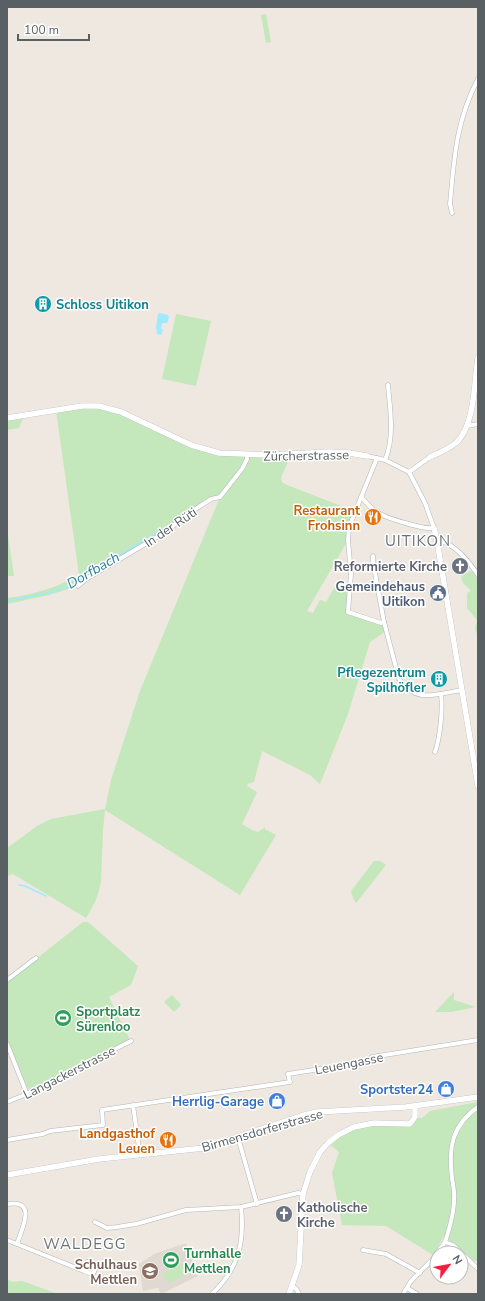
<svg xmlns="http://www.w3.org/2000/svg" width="485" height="1301" font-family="'Nunito Sans',sans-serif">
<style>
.education{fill:#e0d9d1}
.green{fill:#c4e7bb}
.water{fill:#9feaff}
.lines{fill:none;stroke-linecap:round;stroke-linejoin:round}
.stream{stroke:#9feaff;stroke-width:1.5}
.street-casing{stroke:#b2b6b9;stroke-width:5}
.secondary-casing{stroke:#b0b7ba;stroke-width:6}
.street{stroke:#fff;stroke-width:4}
.secondary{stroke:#fff;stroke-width:5.5}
.labels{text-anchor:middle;stroke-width:3;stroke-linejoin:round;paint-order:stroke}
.culture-label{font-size:13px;font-weight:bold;fill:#0d838f;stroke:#fff;text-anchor:start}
.street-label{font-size:13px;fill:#596063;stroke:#fff}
.food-label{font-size:13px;font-weight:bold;fill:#c56008;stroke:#fff;text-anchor:end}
.worship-label{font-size:13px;font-weight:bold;fill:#5b616d;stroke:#fff;text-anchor:end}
.service-label{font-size:13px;font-weight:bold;fill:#4e5e75;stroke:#fff;text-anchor:end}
.leisure-label{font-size:13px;font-weight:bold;fill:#27864d;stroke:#fff;text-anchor:start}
.shop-label{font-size:13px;font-weight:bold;fill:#366cbe;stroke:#fff;text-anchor:end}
.education-label{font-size:13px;font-weight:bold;fill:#785e54;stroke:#fff;text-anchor:end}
.water-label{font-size:14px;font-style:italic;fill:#2f7c9c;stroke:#fff}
.quarter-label{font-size:15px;letter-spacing:1px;fill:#6a7275;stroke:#fff}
</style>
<rect width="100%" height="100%" fill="#eee8e0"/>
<path class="education" d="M186,1243L198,1276L161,1294L158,1288L143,1291L139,1264L154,1254Z"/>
<g class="green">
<path d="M266,14L271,42L266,43L261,15Z"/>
<path d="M176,314L211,321L196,386L162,379Z"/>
<path d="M82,406L109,408L203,449L291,455L281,478L282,482L287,485L354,511L348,540L307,611L313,613L320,600L326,602L337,583L351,590L348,612L384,622L386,631L370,642L348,714L320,784L310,775L262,751L254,782L248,784L247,786L257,792L242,824L252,830L258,832L265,827V829L276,835L240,895L105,810L103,830L101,882L98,894L94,904L86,918L13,874L7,876V848L37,826L51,819L105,809L111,780L140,691L220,497C203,502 185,514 173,526L78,586L49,595L7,604V598C32,595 56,588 79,575L56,410Z"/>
<path d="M24,416L19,428L7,430V418Z"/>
<path d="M7,528L14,576H7Z"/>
<path d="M470,571L473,572L478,580V637L475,628L477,620L467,608V593L471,591L463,583L461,577Z"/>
<path d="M374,861H380L386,865L356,903L353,898L351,891Z"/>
<path d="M83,922H88L138,966L131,985L109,997L130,1040L31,1090L27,1088L7,1041V982Z"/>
<path d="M454,992V1000L476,1007L451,1012H435Z"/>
<path d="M172,995L181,1004L180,1006L174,1012L164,1002Z"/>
<path d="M478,1102V1261H474L444,1236L433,1255L386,1226L342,1225L332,1173L339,1152L328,1143L361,1125H405L415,1117L422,1118L430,1111Z"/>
<path d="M187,1262L192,1272L168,1283L163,1273Z"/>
<path d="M9,1280L13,1282L22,1281L58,1294H7V1281Z"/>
</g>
<path class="water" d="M160,313L168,315L169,318L167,323H162L161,329H163L161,335L157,334L156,327L158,314Z"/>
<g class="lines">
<g class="stream">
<path d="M7,601L49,593L67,586L172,524"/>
<path d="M19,885L25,886L46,896"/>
</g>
<g class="street-casing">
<g id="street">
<path d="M452,213L450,204C454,159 456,121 478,79"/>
<path d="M467,426L478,424"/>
<path d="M377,458L349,527L348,540L351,574L348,612L381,623L384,622"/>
<path d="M385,460C395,437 390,409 388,385"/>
<path d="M409,472L430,457"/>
<path d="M361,497C366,502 370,508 377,512C385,518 425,530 434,528L425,503L409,472L385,460L367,456"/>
<path d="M437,541C451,539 471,564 478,575"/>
<path d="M373,556V562L384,622L399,679C416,704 436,694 462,690"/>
<path d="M78,586L86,579L162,534L173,526L180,519L211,499L220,497L242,469L247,459V455"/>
<path d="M435,752C440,738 443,709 441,694"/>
<path d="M7,980L36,958"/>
<path d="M7,1044L27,1094"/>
<path d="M7,1102L27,1094L131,1041"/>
<path d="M133,1105L140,1155"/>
<path d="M239,1136V1141L257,1204"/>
<path d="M7,1140L43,1134L50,1131L103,1125L102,1110L290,1082L288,1074L366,1062L372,1057L478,1040"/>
<path d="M7,1204C38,1199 22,1228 17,1244"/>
<path d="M95,1222L107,1228L117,1227L136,1224L186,1210L241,1207L298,1193L303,1194"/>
<path d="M7,1240L84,1271L93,1274L97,1265L87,1262L84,1271"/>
<path d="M445,1242C450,1227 454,1214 454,1200C455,1192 453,1185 452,1178C448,1148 452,1125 478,1107"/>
<path d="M363,1250L386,1254L420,1273"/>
<path d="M293,1286L297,1290L299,1294"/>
<path d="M407,1288L417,1294"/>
<path d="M212,1294C238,1269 245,1243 241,1207"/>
<path d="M403,1294L411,1281L432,1260L445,1242L453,1245L478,1269"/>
</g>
</g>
<g class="secondary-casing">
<g id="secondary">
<path d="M7,418L82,406H99L121,412L191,445L219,453L268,455L330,452L349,453L367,456"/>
<path d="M430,457C439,453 449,449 457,442C475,424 474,383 478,358"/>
<path d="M434,528L437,541L478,786"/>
<path d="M7,1175L99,1159L204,1148L304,1115L317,1112L406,1107L478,1097"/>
<path d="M289,1294L299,1265L303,1194L310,1172L320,1152L328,1143L338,1135L354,1127L374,1123L410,1124L415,1117V1107"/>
</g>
</g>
<use href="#street" class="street"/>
<use href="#secondary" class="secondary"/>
</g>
<defs>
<g id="building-disc" transform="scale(0.9)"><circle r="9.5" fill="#0f9aa8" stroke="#fff"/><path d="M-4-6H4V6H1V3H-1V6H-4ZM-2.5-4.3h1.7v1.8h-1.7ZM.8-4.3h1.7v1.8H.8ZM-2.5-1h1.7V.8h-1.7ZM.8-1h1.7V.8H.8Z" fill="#fff"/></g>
<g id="restaurant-disc" transform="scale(0.9)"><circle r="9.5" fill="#e8710a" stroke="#fff"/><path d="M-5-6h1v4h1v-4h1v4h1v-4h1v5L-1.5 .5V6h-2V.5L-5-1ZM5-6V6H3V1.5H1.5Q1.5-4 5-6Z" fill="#fff"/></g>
<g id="church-disc" transform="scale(0.9)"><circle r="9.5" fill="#6b7280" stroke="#fff"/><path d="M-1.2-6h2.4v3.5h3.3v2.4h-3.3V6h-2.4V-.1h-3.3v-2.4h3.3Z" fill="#fff"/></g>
<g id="civic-disc" transform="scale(0.9)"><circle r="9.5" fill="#5c6f8a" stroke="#fff"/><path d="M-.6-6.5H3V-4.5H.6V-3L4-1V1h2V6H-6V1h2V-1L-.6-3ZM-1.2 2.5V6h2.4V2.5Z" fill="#fff"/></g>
<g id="stadium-disc" transform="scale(0.9)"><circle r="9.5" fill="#2e9e5b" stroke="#fff"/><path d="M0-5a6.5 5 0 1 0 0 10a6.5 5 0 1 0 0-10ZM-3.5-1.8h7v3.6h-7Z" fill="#fff"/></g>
<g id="shop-disc" transform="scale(0.9)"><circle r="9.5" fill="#3f7fe0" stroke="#fff"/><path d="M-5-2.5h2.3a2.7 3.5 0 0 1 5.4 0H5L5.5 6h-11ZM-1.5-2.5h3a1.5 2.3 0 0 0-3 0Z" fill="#fff"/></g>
<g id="school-disc" transform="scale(0.9)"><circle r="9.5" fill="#8d6e63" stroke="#fff"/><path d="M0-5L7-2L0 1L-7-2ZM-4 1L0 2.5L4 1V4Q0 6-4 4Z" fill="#fff"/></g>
</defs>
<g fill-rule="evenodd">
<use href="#building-disc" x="43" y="304"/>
<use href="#restaurant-disc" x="373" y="517"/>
<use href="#church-disc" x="460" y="566"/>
<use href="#civic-disc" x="438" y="593"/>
<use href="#building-disc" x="439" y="679"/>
<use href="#stadium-disc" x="63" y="1018"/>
<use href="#shop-disc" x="446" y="1089"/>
<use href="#shop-disc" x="277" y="1101"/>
<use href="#restaurant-disc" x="168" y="1140"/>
<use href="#church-disc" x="284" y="1214"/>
<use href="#stadium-disc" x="171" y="1260"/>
<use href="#school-disc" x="150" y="1271"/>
</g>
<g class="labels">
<g class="culture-label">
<text x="56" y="309">Schloss Uitikon</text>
<text x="426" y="677" text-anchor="end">Pflegezentrum<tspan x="426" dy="15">Spilhöfler</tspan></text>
</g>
<g class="street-label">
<text transform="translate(306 455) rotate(-1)" y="5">Zürcherstrasse</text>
<text transform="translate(170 527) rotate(-34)" y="5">In der Rüti</text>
<text transform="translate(349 1063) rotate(-11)" y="5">Leuengasse</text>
<text transform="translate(69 1072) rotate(-27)" y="5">Langackerstrasse</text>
<text transform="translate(262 1130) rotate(-16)" y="5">Birmensdorferstrasse</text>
</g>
<g class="food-label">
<text x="360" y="515">Restaurant<tspan x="360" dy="15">Frohsinn</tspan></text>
<text x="155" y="1138">Landgasthof<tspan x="155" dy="15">Leuen</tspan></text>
</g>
<g class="worship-label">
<text x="447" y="571">Reformierte Kirche</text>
<text x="297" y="1212" text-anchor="start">Katholische<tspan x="297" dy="15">Kirche</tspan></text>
</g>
<g class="service-label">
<text x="425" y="591">Gemeindehaus<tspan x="425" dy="15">Uitikon</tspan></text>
</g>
<g class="leisure-label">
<text x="76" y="1016">Sportplatz<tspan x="76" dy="15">Sürenloo</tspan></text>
<text x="184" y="1258">Turnhalle<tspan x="184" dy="15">Mettlen</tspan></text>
</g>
<g class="shop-label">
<text x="433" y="1094">Sportster24</text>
<text x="264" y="1106">Herrlig-Garage</text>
</g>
<g class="education-label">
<text x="137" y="1269">Schulhaus<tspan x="137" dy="15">Mettlen</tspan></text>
</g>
<g class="water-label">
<text transform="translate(93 570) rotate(-30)" y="5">Dorfbach</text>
</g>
<g class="quarter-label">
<text x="418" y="546">UITIKON</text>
<text x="85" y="1249">WALDEGG</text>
</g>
</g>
<rect width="485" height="1301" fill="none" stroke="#596063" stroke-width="16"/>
<g transform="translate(449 1265) rotate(58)"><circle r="19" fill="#ffffff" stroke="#bdbfc1"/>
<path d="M0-3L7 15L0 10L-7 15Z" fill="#f51f3d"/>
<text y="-6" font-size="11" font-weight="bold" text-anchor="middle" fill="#596063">N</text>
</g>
<path d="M18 34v6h71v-6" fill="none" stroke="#596063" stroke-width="2"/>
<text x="24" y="34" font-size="12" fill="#596063" stroke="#ffffff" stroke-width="3" paint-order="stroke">100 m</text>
</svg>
